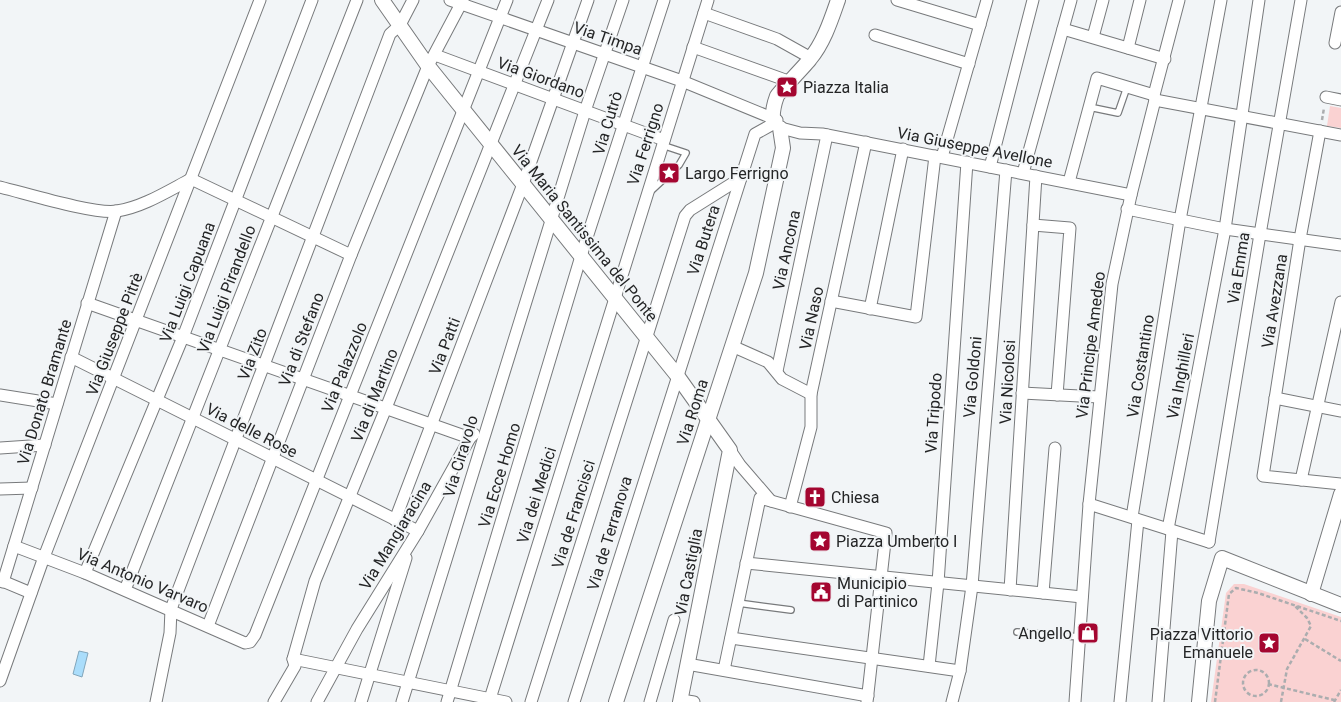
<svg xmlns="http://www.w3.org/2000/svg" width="1341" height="702" font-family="Roboto,sans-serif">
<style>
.green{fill:#fad2d2}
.water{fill:#aaddfb;stroke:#82a6bb}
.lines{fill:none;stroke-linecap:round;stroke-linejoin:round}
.service-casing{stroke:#787a7c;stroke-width:8}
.minor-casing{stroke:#787a7c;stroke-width:13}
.tertiary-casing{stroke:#787a7c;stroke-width:16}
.path{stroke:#abadaf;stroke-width:2.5;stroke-dasharray:4 2.5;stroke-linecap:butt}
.service{stroke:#fff;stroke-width:5.5}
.minor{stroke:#fff;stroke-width:11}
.tertiary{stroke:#fff;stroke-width:14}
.labels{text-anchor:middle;stroke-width:4;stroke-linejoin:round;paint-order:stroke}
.street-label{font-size:16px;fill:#242526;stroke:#f2f5f7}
.poi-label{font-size:16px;fill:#242526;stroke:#f2f5f7;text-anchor:start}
</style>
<rect width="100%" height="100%" fill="#f2f5f7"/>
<g class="green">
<path d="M1330,106L1341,108V128L1327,126Z"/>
<path d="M1234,584H1244L1341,617V702H1211L1226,593Z"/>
</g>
<path class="water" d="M79,651L88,653L82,677L73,674Z"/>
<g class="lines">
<g class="service-casing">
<g id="service">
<path d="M1089,107L1118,113L1127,87"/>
<path d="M652,190L679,165L686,153L662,145"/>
<path d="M738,603L791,610"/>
<path d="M1017,632L1080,637"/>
</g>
</g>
<g class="minor-casing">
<g id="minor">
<path d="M450,0L682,81L777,120"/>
<path d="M897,0L980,25"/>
<path d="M704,13L777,39L811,58"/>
<path d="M1063,29L1165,59"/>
<path d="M875,35L969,64"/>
<path d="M1093,37L1103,0"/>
<path d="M1335,43L1341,12"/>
<path d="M693,47L791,82"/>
<path d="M1128,48L1140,0"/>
<path d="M435,55L664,140"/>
<path d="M1326,97L1341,100"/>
<path d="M1155,100L1341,135"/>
<path d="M781,128L800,133L822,134L1131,195"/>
<path d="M1320,131L1300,239L1263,476L1341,484"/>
<path d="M942,157L987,0"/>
<path d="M990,167L1033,0"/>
<path d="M1023,173L1071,0"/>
<path d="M1069,182L1097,78L1154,95"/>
<path d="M0,187C25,193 96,215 117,211C143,207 168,191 191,179L351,255"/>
<path d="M1127,209L1225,229L1341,245"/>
<path d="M1033,225L1070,228L1057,395"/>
<path d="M831,301L916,317L935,156"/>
<path d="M87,303L470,438"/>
<path d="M870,309L903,149"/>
<path d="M732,346L768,362L782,379L811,394"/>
<path d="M71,357L418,531"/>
<path d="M777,371L827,135"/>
<path d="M1022,393L1099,397"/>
<path d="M0,395L57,404"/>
<path d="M1275,398L1341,411"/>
<path d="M0,448L45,445"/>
<path d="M730,450L740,465L771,501"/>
<path d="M1301,480L1341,302"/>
<path d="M0,489L32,488"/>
<path d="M1089,504L1209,542"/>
<path d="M790,507L811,427V394L866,142"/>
<path d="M1132,517L1180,220L1221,0"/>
<path d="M395,520L523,184L588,0"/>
<path d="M1168,529L1225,229L1259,0"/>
<path d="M1209,542L1260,234L1301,0"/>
<path d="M14,546L85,573L245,643L250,642L255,635L507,0"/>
<path d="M746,563L1082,597"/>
<path d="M85,573L183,337L312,0"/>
<path d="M0,580L31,593"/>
<path d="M3,582L116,211"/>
<path d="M125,590L357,0"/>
<path d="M1010,590L1036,176"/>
<path d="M1043,593L1055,448"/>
<path d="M208,626L351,255L428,66L463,0"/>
<path d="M731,638L960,671"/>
<path d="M293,659L506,702"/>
<path d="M687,664L868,696"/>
<path d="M929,666L938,583L967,162"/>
<path d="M724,670L760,498L886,533L867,702"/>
<path d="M0,681L44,557L260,0"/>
<path d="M681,700L694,702"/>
<path d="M156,702L170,633L171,609L390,34L400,25L413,0"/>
<path d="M274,702L295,666L293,659L315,581L386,408L548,0"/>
<path d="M317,702L357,629L418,531L470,438L474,434"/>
<path d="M361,702L406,558"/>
<path d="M402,702L585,111L623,0"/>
<path d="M447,702L581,256L664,0"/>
<path d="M489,702L708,0"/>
<path d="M531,702L685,216L690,210L741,178"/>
<path d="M574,702L755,134L773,124"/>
<path d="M650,702L674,620"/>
<path d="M952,702L960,671L972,586L1006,170"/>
<path d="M1075,702L1089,504L1112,284L1131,195L1155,100L1154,95L1179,0"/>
<path d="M1120,702L1138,520"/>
<path d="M1158,702L1172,531"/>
</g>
</g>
<g class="tertiary-casing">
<g id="tertiary">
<path d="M382,0L428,66L676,374L730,450L680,702"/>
<path d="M773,123C772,114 774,104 777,96C779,92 805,66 810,59C824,42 831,20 838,0"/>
<path d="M1311,594L1341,494"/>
<path d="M616,702L756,273L783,148L780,128"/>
<path d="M1199,702L1209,601L1222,558L1341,605"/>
</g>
</g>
<g class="path">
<path d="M1322,120L1324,108"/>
<path d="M1305,639L1341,661"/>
<circle cx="1256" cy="683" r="13"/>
<path d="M1268,684L1334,700"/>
<path d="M1215,702L1229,594L1236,588L1258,593L1341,621"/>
<path d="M1281,702L1287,669L1311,626L1307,618L1295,606"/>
<path d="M1334,702L1341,690"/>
</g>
<use href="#service" class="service"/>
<use href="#minor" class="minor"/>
<use href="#tertiary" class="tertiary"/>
</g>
<defs>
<g id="sight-square" transform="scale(1.125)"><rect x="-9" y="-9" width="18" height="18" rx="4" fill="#a40630" stroke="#f2f5f7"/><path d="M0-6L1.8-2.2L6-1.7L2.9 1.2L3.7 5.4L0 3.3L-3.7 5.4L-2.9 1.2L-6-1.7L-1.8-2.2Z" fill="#fff"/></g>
<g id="church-square" transform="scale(1.125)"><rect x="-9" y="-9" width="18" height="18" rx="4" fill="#a40630" stroke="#f2f5f7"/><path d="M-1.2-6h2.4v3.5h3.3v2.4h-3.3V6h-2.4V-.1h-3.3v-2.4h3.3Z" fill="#fff"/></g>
<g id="civic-square" transform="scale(1.125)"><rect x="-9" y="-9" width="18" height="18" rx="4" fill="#a40630" stroke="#f2f5f7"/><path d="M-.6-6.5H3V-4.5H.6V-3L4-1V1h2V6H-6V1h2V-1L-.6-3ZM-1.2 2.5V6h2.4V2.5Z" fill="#fff"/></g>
<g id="shop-square" transform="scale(1.125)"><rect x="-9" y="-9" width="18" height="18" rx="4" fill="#a40630" stroke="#f2f5f7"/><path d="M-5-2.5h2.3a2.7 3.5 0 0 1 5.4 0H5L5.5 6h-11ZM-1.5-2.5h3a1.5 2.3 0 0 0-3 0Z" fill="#fff"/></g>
</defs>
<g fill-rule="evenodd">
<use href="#sight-square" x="787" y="87"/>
<use href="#sight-square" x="669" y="173"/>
<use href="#church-square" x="815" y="497"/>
<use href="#sight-square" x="820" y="541"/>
<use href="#civic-square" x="821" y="592"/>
<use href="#shop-square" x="1088" y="633"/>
<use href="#sight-square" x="1269" y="643"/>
</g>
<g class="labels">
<g class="street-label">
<text transform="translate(608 38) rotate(19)" y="6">Via Timpa</text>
<text transform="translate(541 77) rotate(20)" y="6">Via Giordano</text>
<text transform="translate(607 123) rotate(-73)" y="6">Via Cutrò</text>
<text transform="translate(645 144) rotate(-72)" y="6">Via Ferrigno</text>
<text transform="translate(975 147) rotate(11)" y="6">Via Giuseppe Avellone</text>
<text transform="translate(585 233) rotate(51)" y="6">Via Maria Santissima del Ponte</text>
<text transform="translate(703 240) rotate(-72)" y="6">Via Butera</text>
<text transform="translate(786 250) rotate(-78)" y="6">Via Ancona</text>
<text transform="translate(1238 268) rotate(-81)" y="6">Via Emma</text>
<text transform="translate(187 282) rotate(-69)" y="6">Via Luigi Capuana</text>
<text transform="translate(226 289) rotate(-69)" y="6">Via Luigi Pirandello</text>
<text transform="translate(1274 301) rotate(-81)" y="6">Via Avezzana</text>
<text transform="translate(811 318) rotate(-78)" y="6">Via Naso</text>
<text transform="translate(114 334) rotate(-69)" y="6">Via Giuseppe Pitrè</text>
<text transform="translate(301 339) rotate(-69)" y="6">Via di Stefano</text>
<text transform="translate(1090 345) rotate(-83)" y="6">Via Principe Amedeo</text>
<text transform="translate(444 346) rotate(-69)" y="6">Via Patti</text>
<text transform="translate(252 354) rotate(-69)" y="6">Via Zito</text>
<text transform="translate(1140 366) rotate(-81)" y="6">Via Costantino</text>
<text transform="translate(344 367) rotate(-68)" y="6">Via Palazzolo</text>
<text transform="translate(1180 376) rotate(-79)" y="6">Via Inghilleri</text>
<text transform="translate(972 377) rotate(-85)" y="6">Via Goldoni</text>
<text transform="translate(1007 382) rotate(-87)" y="6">Via Nicolosi</text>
<text transform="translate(44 392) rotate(-73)" y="6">Via Donato Bramante</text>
<text transform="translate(374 395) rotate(-68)" y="6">Via di Martino</text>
<text transform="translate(692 412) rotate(-72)" y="6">Via Roma</text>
<text transform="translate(933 413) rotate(-86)" y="6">Via Tripodo</text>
<text transform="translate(252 430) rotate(27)" y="6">Via delle Rose</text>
<text transform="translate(460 456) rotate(-73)" y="6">Via Ciravolo</text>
<text transform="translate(499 475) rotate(-73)" y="6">Via Ecce Homo</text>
<text transform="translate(536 495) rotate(-73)" y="6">Via dei Medici</text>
<text transform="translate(573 514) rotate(-73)" y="6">Via de Francisci</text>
<text transform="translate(609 533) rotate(-73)" y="6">Via de Terranova</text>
<text transform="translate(395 535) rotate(-59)" y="6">Via Mangiaracina</text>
<text transform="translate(688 572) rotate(-79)" y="6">Via Castiglia</text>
<text transform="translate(143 580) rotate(23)" y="6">Via Antonio Varvaro</text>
</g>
<g class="poi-label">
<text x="803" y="93">Piazza Italia</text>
<text x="685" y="179">Largo Ferrigno</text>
<text x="831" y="503">Chiesa</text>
<text x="836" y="547">Piazza Umberto I</text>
<text x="837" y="589">Municipio<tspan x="837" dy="18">di Partinico</tspan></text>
<text x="1072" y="639" text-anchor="end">Angello</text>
<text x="1253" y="640" text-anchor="end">Piazza Vittorio<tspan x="1253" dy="18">Emanuele</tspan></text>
</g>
</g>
</svg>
